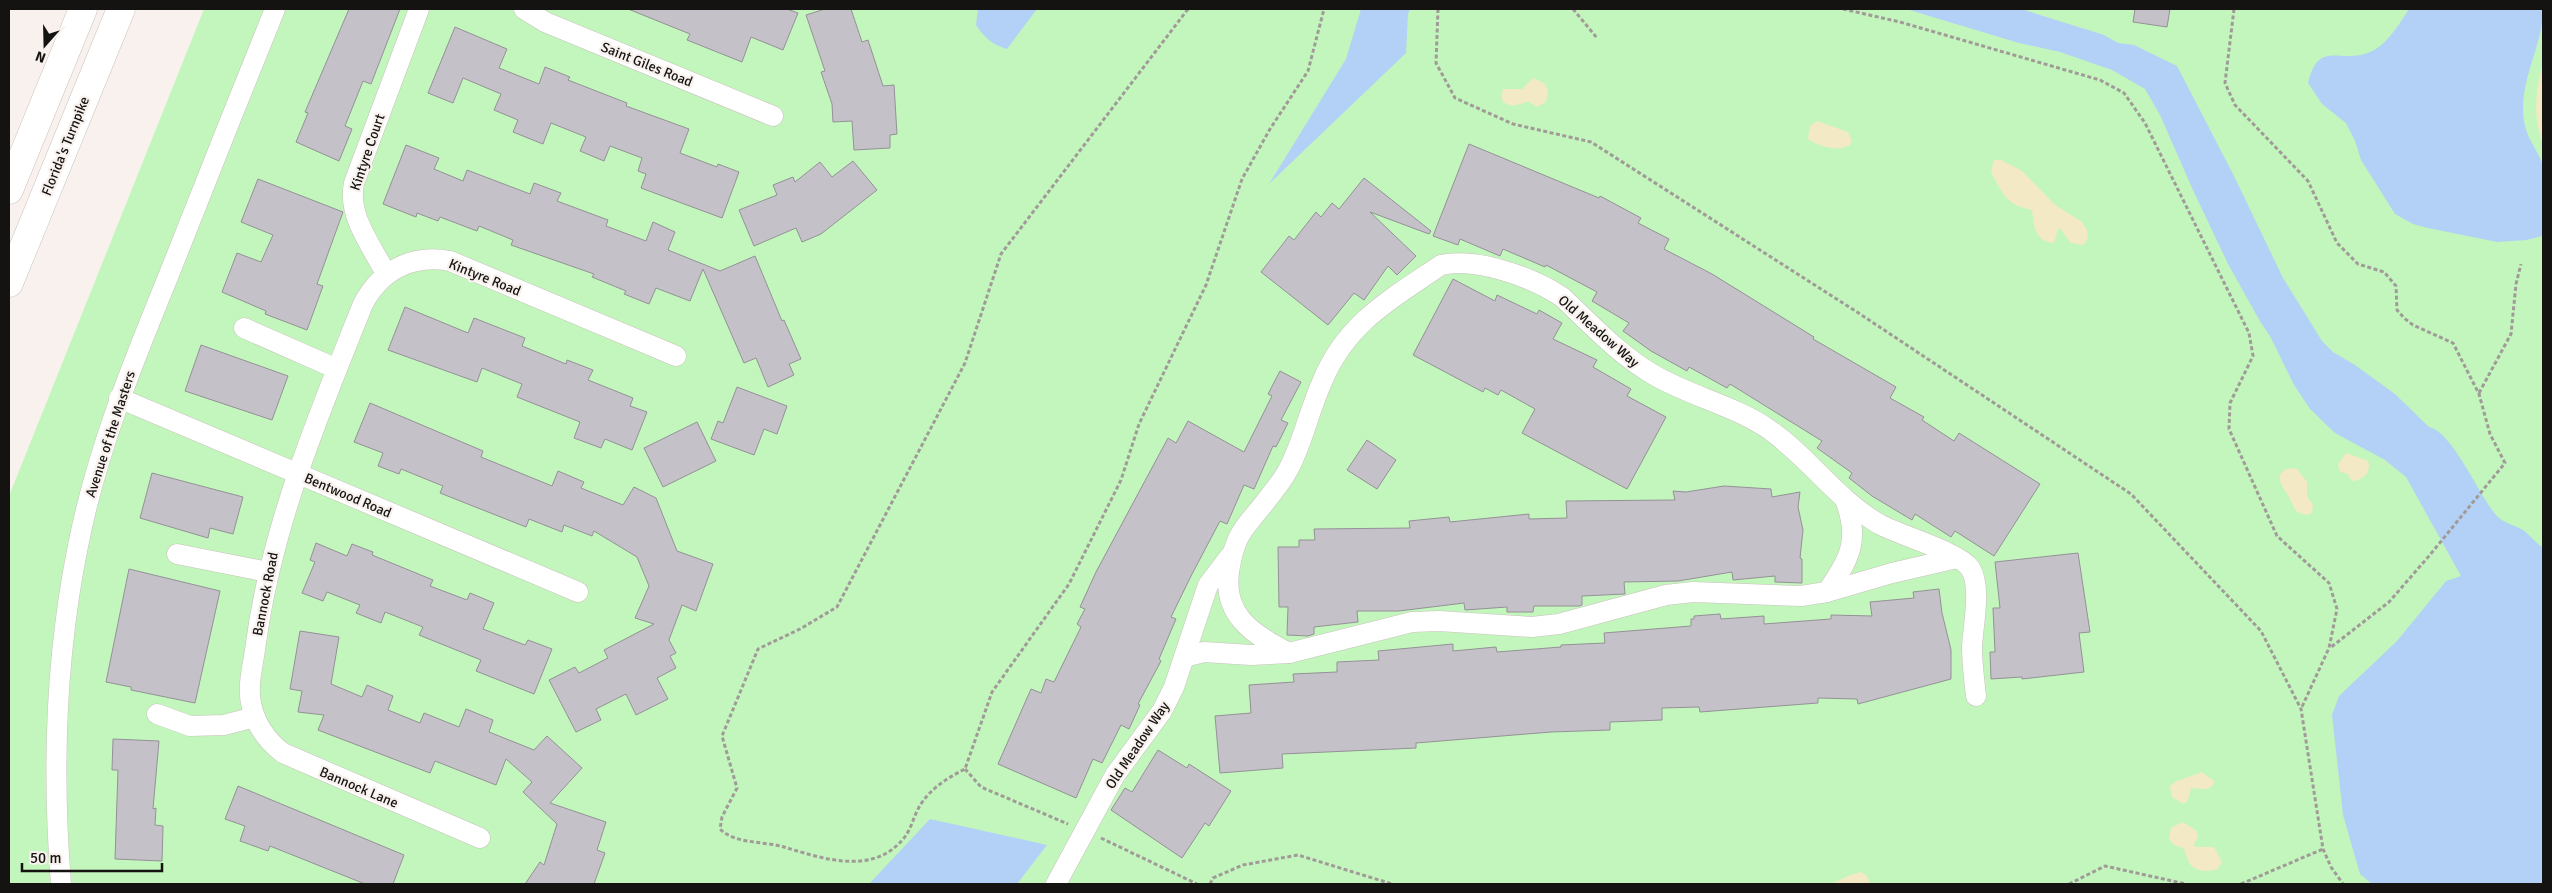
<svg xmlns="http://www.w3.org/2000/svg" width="2552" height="893" font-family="Signika,sans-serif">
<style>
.green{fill:#c3f6bc}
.sand{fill:#f3e9c4}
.water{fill:#b3d1f6}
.building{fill:#c4c2c8;stroke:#949197}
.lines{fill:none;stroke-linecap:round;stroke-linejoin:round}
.street-casing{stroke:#c8c2bd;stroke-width:21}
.highway-casing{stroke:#c8c2bd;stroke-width:29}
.path{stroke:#a09b98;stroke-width:3;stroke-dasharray:4 2.5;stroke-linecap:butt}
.street{stroke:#fff;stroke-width:20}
.highway{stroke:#fff;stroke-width:28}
.labels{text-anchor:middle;stroke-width:4.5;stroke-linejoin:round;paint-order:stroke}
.street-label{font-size:14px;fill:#151311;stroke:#f8f1ed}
</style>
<rect width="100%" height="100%" fill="#f8f1ed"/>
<path class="green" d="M204,9H2543V884H9V496Z"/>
<g class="sand">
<path d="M2543,62V144C2532,117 2536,89 2543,62Z"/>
<path d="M1533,78L1544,83L1548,90L1546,102L1537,107L1528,101C1516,108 1496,108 1503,89H1522Z"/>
<path d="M1817,121L1848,132L1852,141L1850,145C1838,152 1820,147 1808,139L1810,126Z"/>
<path d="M1994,160H2001L2022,171L2055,205L2082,222L2087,230L2088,238L2084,245L2071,243L2059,227L2054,243C2034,242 2034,224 2032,210C2006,205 2003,194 1991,172Z"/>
<path d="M2346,453L2368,461C2372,471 2364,479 2354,481L2351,480L2348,474L2340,472L2338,464Z"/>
<path d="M2291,468L2297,469L2307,482V496L2313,505L2312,513L2307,515L2297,512C2293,507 2291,500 2288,495C2281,485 2272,472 2291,468Z"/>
<path d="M2202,772L2215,782C2208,793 2202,788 2191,788L2188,800L2184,804L2172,797L2170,786L2175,782Z"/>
<path d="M2182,822L2196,830L2198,837L2194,844L2195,847H2214L2222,862L2218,869C2209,872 2196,872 2190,864C2186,859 2187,853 2183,848L2174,845L2169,839L2171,828Z"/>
<path d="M1861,872L1867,876L1870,884H1831C1841,880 1850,874 1861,872Z"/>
</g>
<g class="water">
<path d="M978,9H1037L1007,49C992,45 984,37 976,25Z"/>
<path d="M1361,9H1410L1408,14L1406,53L1269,184L1346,59Z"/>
<path d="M1906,9H2021L2104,35L2118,43L2134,45L2177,66L2233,174L2283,278L2322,341L2333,352L2355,365L2395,394L2429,427C2452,431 2480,497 2496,515C2504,524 2513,524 2523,530C2530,535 2536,543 2543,548V884H2372L2360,874L2343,815L2332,715L2339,696L2397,641L2446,581L2461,576L2406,477L2385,460L2335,433L2310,409L2294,385L2270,336L2261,323L2228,264L2192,188L2160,115L2145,89L2112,70L2060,52L2019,43Z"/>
<path d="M2409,9H2543C2543,47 2518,81 2524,121C2526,137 2537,149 2542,163C2545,171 2545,229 2542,236L2527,240L2497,242L2428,228L2413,224L2395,214L2361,160L2355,141L2346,123L2322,104L2308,83C2319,38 2340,65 2370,52C2386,46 2400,23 2409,9Z"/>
<path d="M930,819L1047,845L1017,884H869Z"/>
</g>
<g class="building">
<path d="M349,9H400L371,84L363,81L345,126L352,129L339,161L296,142L308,113L305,112Z"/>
<path d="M628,9H787L798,13L783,50L751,37L742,62L687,40L690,34Z"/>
<path d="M825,9H851L862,42L868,40L883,86L894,85L897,134L890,135V148L854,150L852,121L833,122L832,104L821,72L825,71L806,15Z"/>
<path d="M2135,9H2170L2167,27L2133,22Z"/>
<path d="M455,27L507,49L499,68L539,84L545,67L570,77L568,80L627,103L626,106L689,129L680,153L717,167L718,164L739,172L722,218L641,188L646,174L638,171L642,158L610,146L604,161L580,151L586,137L551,123L543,144L513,132L518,120L494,110L501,94L463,78L453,103L428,93Z"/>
<path d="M1469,144L1599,198L1600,196L1641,218L1638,223L1669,239L1664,249L1712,274L1814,337L1813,339L1896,387L1890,398L1924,417L1922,420L1954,441L1959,433L2040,484L1994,556L1955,531L1951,537L1915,514L1912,520L1872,496L1849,478L1852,473L1817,448L1822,441L1730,384L1727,388L1689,367L1687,371L1651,351L1623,331L1629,323L1592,301L1597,292L1546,265L1545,267L1503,249L1500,256L1460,239L1458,245L1433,236Z"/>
<path d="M406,145L439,158L434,169L463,181L467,170L530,194L534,183L561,193L557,201L608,220L606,226L646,241L653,222L675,232L668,250L720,271L755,256L782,321L784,320L801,359L789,364L794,375L768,387L756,358L744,363L703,269L690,301L656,288L649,304L624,294L626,291L592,277L594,274L511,245L513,240L479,226L477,231L440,217L438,221L417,213L416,217L383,204Z"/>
<path d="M853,161L877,190L821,234L802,242L796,228L754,246L739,210L777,195L773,185L793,177L795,182L820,162L832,177Z"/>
<path d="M1364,178L1431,231L1429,234L1370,212L1416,256L1397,275L1388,266L1364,300L1354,293L1328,325L1261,272L1289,236L1294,240L1316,212L1321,217L1332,203L1339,209Z"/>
<path d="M258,179L343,212L317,284L323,286L307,330L265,314L266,311L222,292L237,253L261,262L273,235L241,222Z"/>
<path d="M1453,279L1495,301L1497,295L1537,314L1539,310L1562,323L1553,339L1597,360L1593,367L1631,389L1627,396L1666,417L1627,489L1522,433L1535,409L1501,390L1498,395L1485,388L1483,392L1413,355Z"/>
<path d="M405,307L468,333L474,318L525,338L522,346L566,364L567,360L593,370L588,380L633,398L630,406L647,412L632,450L605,439L601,448L574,438L580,422L517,397L522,384L482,368L477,382L388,350Z"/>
<path d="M201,345L288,376L272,420L185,391Z"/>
<path d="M1280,371L1301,382L1281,420L1288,423L1276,447L1273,446L1254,489L1244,485L1227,524L1220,521L1191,576L1171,617L1176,619L1159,659L1161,661L1138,704L1140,705L1129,729L1121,725L1102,763L1093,759L1076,798L998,764L1031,689L1041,693L1046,679L1054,682L1081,627L1077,624L1085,609L1080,607L1096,572L1168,438L1176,443L1188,421L1244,452L1272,396L1268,394Z"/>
<path d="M737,387L787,406L777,434L764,429L754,455L711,439L718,421L723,423Z"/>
<path d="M370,403L483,451L481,457L552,486L558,471L584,482L581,488L623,505L634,487L656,498L677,551L713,564L696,611L682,605L669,640L676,653L670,656L676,668L657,678L668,699L636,715L626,694L596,709L601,720L576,732L549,680L575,667L579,673L608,658L604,650L654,624L635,618L649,586L637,557L594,531L592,536L564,525L562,532L529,519L526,527L440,493L443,486L401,469L399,474L378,466L383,453L354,442Z"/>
<path d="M697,422L716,461L663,487L644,448Z"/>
<path d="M1367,440L1396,460L1377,489L1347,470Z"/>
<path d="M152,473L243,497L233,534L210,528L208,538L140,518Z"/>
<path d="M1724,486L1771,489L1772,497L1800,492L1798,507L1803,530L1800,558L1802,559V583L1775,582V576L1733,580L1732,572L1678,581L1624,582L1625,594L1582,596V605L1579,606H1534L1533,612H1507V607L1465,610L1464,603L1399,611H1357L1358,622L1314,627V634L1308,636L1287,635L1288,607H1279L1278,547H1299V540H1315L1314,529L1410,528L1409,521L1449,517L1450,522L1529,514V519L1567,518L1566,501L1675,500L1673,491L1686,492Z"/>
<path d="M316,543L347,556L352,544L373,552L372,555L433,580L430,586L467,600L470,593L494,603L483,629L525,645L528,640L552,649L534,694L476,671L481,660L419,635L423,627L385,612L381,623L356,613L360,605L327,592L323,601L302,593L315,562L310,560Z"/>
<path d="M2078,553L2090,632L2079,633L2084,672L2022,679V677L1991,679L1990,652H1995L1993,608H2000L1995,562Z"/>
<path d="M129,569L220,591L195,703L131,690V687L106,682Z"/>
<path d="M1939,589L1942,613L1951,650V679L1858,704L1857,699L1818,698V703L1700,712L1699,707L1662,708V720L1610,722V730L1551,732L1416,743V748L1282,754L1283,768L1220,773L1215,716L1251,713L1249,685L1294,682L1293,674L1337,672V662L1379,660L1378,651L1453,644V651L1496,647L1497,652L1561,647V645L1605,643L1604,633L1691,626V619H1694V616L1720,614L1721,619L1764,616V624L1831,619V615L1872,616L1870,602L1914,598L1913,592Z"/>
<path d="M300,631L339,637L331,684L362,697L367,685L393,696L388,710L420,723L424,713L459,727L466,709L493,720L489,732L534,750L547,736L582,768L550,803L606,822L597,850L605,853L594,884H525L540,862L544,865L557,824L523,792L532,782L506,759L496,785L435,761L430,773L318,730L324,715L298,712L302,691L290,689Z"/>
<path d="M113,739L159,741L153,809L156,808L155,825L163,826L162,861L115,859L118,770H112Z"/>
<path d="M1158,750L1187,768L1189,764L1231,791L1209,826L1205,823L1182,858L1111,810L1125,788L1132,792Z"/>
<path d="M238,786L404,855L393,884H365L270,846L268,851L240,841L245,826L225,819Z"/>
</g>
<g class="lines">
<g class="street-casing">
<g id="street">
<path d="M524,9L545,22L773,116"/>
<path d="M386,274C372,246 347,216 354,183L419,9"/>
<path d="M244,328L337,369"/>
<path d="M119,398L578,592"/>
<path d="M177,554L268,572"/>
<path d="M1827,592C1849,559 1860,542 1846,502"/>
<path d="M1289,653C1252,634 1220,614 1230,566C1232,554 1236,540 1243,530C1257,510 1276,492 1288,470C1303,442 1309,411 1322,382C1346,323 1391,299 1441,265C1476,257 1532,277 1562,297C1591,324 1619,355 1654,375C1690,396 1732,405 1767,428C1808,456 1836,499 1879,524C1899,535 1959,552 1970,568C1982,586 1973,625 1972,647C1972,663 1974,679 1976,696"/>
<path d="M1184,657L1204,652L1251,655L1289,653L1412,622L1439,621L1532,627L1559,624L1666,595L1693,592L1801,596L1827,592L1892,573L1957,558"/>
<path d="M157,714L190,726L224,725L255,717"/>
<path d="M480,838L283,753C266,740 255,724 251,703C247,684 254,661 256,643C272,524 319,414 363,304C381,270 412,254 450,261L676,356"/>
<path d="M61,884C52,771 55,659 78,546C96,453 132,365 168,277C203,188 239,98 275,9"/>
<path d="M1056,884L1115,775L1162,711L1174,687L1208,585L1230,556"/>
</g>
</g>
<g class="highway-casing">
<g id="highway">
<path d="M9,190L83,9"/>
<path d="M9,283L121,9"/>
</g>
</g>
<g class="path">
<path d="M1188,9L1001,254L965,363L837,607L800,629L758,649L722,736L737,788L722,817L720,829C735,844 763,841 784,847C824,859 873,876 904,838C912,828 914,814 921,804C931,788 949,777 965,769L992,692L1069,584L1121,480L1139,424L1206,285L1242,179L1270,129L1308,71L1324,9"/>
<path d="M1438,9L1436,63L1455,98L1513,124L1591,142L1857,312L2131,494L2261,631L2301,709L2323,849L2331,867L2343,884"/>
<path d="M1573,9L1597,38"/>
<path d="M1843,9L1900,22L2100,80L2124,93L2145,123L2249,333L2253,356L2230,403L2229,429L2277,536L2329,583L2337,609L2329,648L2301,709"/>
<path d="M2234,9L2225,83L2235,105L2308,181L2337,243L2358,264L2384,272L2396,286L2397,310L2404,318L2413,325L2453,343L2479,394L2490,434L2505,463L2429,556L2389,602L2330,648"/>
<path d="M2479,393L2511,334L2516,284L2521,264"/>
<path d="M965,769L981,787L1068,824"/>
<path d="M1101,838L1197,884"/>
<path d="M1210,884L1213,878L1243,865L1298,855L1392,884"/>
<path d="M2069,884L2105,866L2186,884"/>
<path d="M2241,884L2323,849"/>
</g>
<use href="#street" class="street"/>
<use href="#highway" class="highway"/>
</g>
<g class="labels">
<g class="street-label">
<text transform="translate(647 64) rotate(22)" y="5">Saint Giles Road</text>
<text transform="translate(65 146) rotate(-68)" y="5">Florida's Turnpike</text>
<text transform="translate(367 152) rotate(-71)" y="5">Kintyre Court</text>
<text transform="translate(485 277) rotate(22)" y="5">Kintyre Road</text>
<text transform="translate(1599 331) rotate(41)" y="5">Old Meadow Way</text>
<text transform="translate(110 434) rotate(-72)" y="5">Avenue of the Masters</text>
<text transform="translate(348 495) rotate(23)" y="5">Bentwood Road</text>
<text transform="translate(265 594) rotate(-79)" y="5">Bannock Road</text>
<text transform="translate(1137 745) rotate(-56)" y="5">Old Meadow Way</text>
<text transform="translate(359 787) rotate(23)" y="5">Bannock Lane</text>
</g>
</g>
<rect width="2552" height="893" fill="none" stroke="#151311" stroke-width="20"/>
<g transform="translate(45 45) rotate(200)" stroke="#f8f1ed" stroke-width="4" paint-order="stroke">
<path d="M0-4L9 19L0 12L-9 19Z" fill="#151311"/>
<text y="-8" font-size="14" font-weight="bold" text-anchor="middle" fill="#151311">N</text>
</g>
<path d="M22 863v8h140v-8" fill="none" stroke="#151311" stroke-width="2.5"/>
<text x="30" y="863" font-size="15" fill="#151311" stroke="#f8f1ed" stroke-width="4" paint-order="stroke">50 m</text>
</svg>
